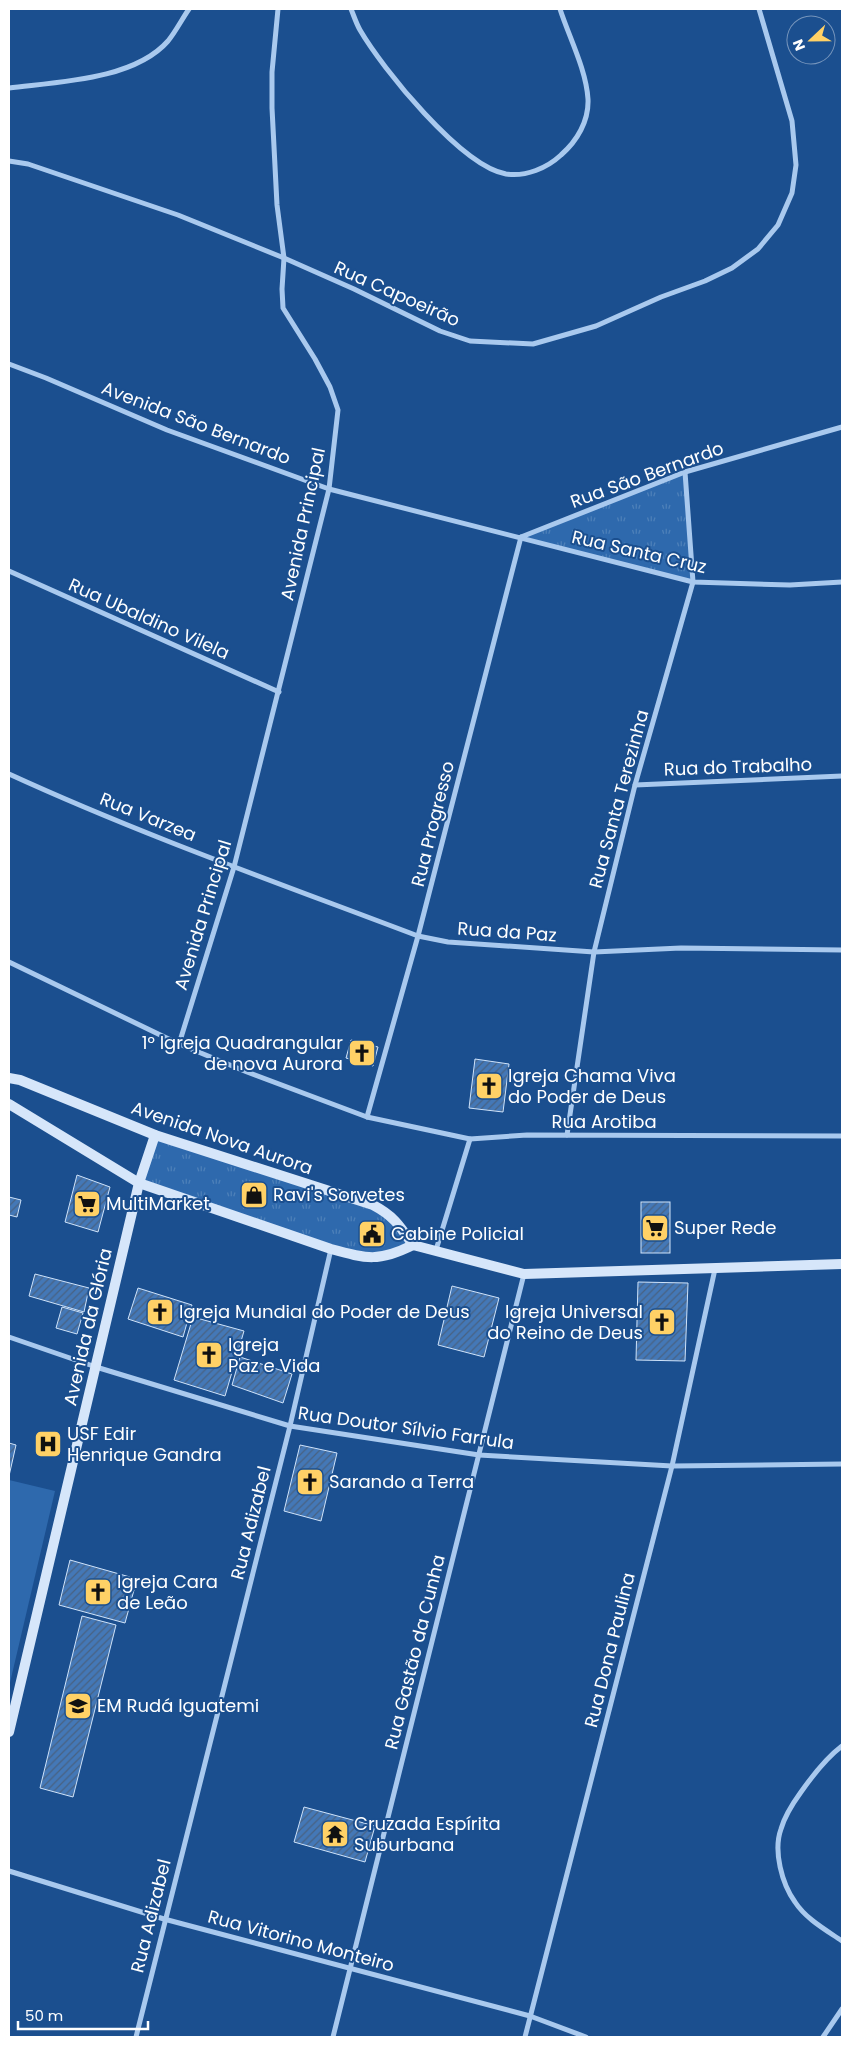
<svg xmlns="http://www.w3.org/2000/svg" width="851" height="2046" font-family="Poppins,sans-serif">
<style>
.grass{fill:#2e69ad}
.park{fill:url(#park-tufts)}
.building{fill:url(#building-hatch);stroke:#cfe3fa}
.lines{fill:none;stroke-linecap:round;stroke-linejoin:round}
.street{stroke:#a9c9ee;stroke-width:5}
.secondary{stroke:#d6e6fa;stroke-width:10}
.labels{text-anchor:middle;stroke-width:4;stroke-linejoin:round;paint-order:stroke}
.street-label{font-size:18px;fill:#fff;stroke:#1b4f8f}
.poi-label{font-size:18px;fill:#fff;stroke:#1b4f8f;text-anchor:start}
</style>
<defs>
<pattern id="park-tufts" width="24" height="20" patternUnits="userSpaceOnUse" patternTransform="scale(1.25)"><rect width="24" height="20" fill="#2e69ad"/><path d="M3 7l-1-3M5 7V3M7 7l1-3M15 17l-1-3M17 17v-4M19 17l1-3" fill="none" stroke="#4d80b9"/></pattern>
<pattern id="building-hatch" width="6" height="6" patternUnits="userSpaceOnUse" patternTransform="scale(1.25)"><rect width="6" height="6" fill="#4478b7"/><path d="M-1 1l2-2M0 6l6-6M5 7l2-2" fill="none" stroke="#486282"/></pattern>
</defs>
<rect width="100%" height="100%" fill="#1b4f8f"/>
<path class="grass" d="M9,1480L55,1491L9,1687Z"/>
<g class="park">
<path d="M685,472L693,582L521,537Z"/>
<path d="M155,1135L389,1213L413,1245L361,1257L139,1183Z"/>
</g>
<g class="building">
<path d="M351,1040L378,1047L373,1066L346,1058Z"/>
<path d="M475,1059L509,1064L503,1112L469,1108Z"/>
<path d="M77,1175L110,1187L98,1232L65,1222Z"/>
<path d="M249,1187L263,1192L259,1204L245,1198Z"/>
<path d="M9,1197L21,1200L17,1217L9,1215Z"/>
<rect x="641" y="1202" width="29" height="51"/>
<path d="M370,1224L380,1228L375,1243L365,1240Z"/>
<path d="M35,1274L89,1288L84,1312L29,1296Z"/>
<path d="M638,1282L688,1283L685,1361L636,1360Z"/>
<path d="M452,1286L499,1298L484,1357L438,1345Z"/>
<path d="M138,1288L192,1305L183,1337L128,1319Z"/>
<path d="M62,1307L83,1313L77,1334L56,1328Z"/>
<path d="M193,1317L244,1331L225,1396L174,1380Z"/>
<path d="M240,1357L292,1374L283,1403L232,1385Z"/>
<path d="M9,1443L16,1445L9,1476Z"/>
<path d="M300,1445L337,1453L321,1521L284,1511Z"/>
<path d="M70,1560L137,1579L125,1623L59,1605Z"/>
<path d="M82,1616L116,1625L73,1797L40,1788Z"/>
<path d="M304,1807L375,1826L365,1862L294,1842Z"/>
</g>
<g class="lines">
<g class="street">
<path d="M351,9C354,16 356,23 360,30C382,68 461,166 506,174C526,177 547,168 561,155C577,141 589,121 588,99C586,69 569,37 560,9"/>
<path d="M9,88C57,82 134,80 168,41C176,31 182,19 189,9"/>
<path d="M9,161L28,164L178,215L284,258L354,289L440,331L470,341L533,344L596,326L661,297L705,281L732,268L758,249L778,225L792,193L796,165L792,121L759,9"/>
<path d="M9,364L46,378L167,430L329,489L693,582L790,585L842,582"/>
<path d="M521,537L685,472L842,427"/>
<path d="M9,571L279,692"/>
<path d="M9,774C142,835 281,884 418,936L448,942L594,952L681,948L842,950"/>
<path d="M635,785L842,776"/>
<path d="M9,962L179,1044L247,1072L367,1117L470,1139L527,1135L842,1136"/>
<path d="M179,1044L234,867L329,489L338,410L330,387L315,359L283,308L282,289L284,258L277,205L272,108V72L278,9"/>
<path d="M367,1117L418,936L521,537"/>
<path d="M567,1135L594,952L635,785L693,582L685,472"/>
<path d="M436,1250L470,1139"/>
<path d="M9,1337L96,1367L290,1426L479,1455L672,1466L842,1464"/>
<path d="M842,1746C826,1758 813,1775 801,1792C793,1803 785,1815 781,1829C773,1851 782,1884 795,1902C806,1919 826,1930 842,1941"/>
<path d="M9,1871L164,1919L530,2016L586,2037"/>
<path d="M136,2037L290,1426L331,1249"/>
<path d="M333,2037L524,1274"/>
<path d="M525,2037L672,1466L715,1269"/>
<path d="M823,2037L842,2009"/>
</g>
<g class="secondary">
<path d="M9,1078L20,1080L155,1135L373,1205C394,1216 400,1226 413,1245"/>
<path d="M9,1104L139,1183L331,1249C367,1259 379,1262 413,1245L524,1274L842,1264"/>
<path d="M9,1732L139,1183L155,1135"/>
</g>
</g>
<defs>
<g id="church-square" transform="scale(1.4375)"><rect x="-9" y="-9" width="18" height="18" rx="4" fill="#ffd166" stroke="#1b4f8f"/><path d="M-1.2-6h2.4v3.5h3.3v2.4h-3.3V6h-2.4V-.1h-3.3v-2.4h3.3Z" fill="#111"/></g>
<g id="shop-square" transform="scale(1.4375)"><rect x="-9" y="-9" width="18" height="18" rx="4" fill="#ffd166" stroke="#1b4f8f"/><path d="M-5-2.5h2.3a2.7 3.5 0 0 1 5.4 0H5L5.5 6h-11ZM-1.5-2.5h3a1.5 2.3 0 0 0-3 0Z" fill="#111"/></g>
<g id="supermarket-square" transform="scale(1.4375)"><rect x="-9" y="-9" width="18" height="18" rx="4" fill="#ffd166" stroke="#1b4f8f"/><path d="M-6-5.5h2.5l.6 2H6L4.5 2H-2.5L-4.4-4H-6ZM-1.5 3.2a1.3 1.3 0 1 0 .1 0ZM3 3.2a1.3 1.3 0 1 0 .1 0Z" fill="#111"/></g>
<g id="civic-square" transform="scale(1.4375)"><rect x="-9" y="-9" width="18" height="18" rx="4" fill="#ffd166" stroke="#1b4f8f"/><path d="M-.6-6.5H3V-4.5H.6V-3L4-1V1h2V6H-6V1h2V-1L-.6-3ZM-1.2 2.5V6h2.4V2.5Z" fill="#111"/></g>
<g id="hospital-square" transform="scale(1.4375)"><rect x="-9" y="-9" width="18" height="18" rx="4" fill="#ffd166" stroke="#1b4f8f"/><path d="M-5-5h3v3.5h4V-5h3V5h-3V1.5h-4V5h-3Z" fill="#111"/></g>
<g id="school-square" transform="scale(1.4375)"><rect x="-9" y="-9" width="18" height="18" rx="4" fill="#ffd166" stroke="#1b4f8f"/><path d="M0-5L7-2L0 1L-7-2ZM-4 1L0 2.5L4 1V4Q0 6-4 4Z" fill="#111"/></g>
<g id="temple-square" transform="scale(1.4375)"><rect x="-9" y="-9" width="18" height="18" rx="4" fill="#ffd166" stroke="#1b4f8f"/><path d="M0-6L5-2H3V0L6.5 2.5H4V6H1.5V3h-3V6H-4V2.5H-6.5L-3 0V-2H-5Z" fill="#111"/></g>
</defs>
<g fill-rule="evenodd">
<use href="#church-square" x="362" y="1053"/>
<use href="#church-square" x="489" y="1086"/>
<use href="#shop-square" x="254" y="1195"/>
<use href="#supermarket-square" x="87" y="1204"/>
<use href="#supermarket-square" x="655" y="1228"/>
<use href="#civic-square" x="372" y="1234"/>
<use href="#church-square" x="160" y="1312"/>
<use href="#church-square" x="662" y="1322"/>
<use href="#church-square" x="209" y="1355"/>
<use href="#hospital-square" x="48" y="1444"/>
<use href="#church-square" x="310" y="1482"/>
<use href="#church-square" x="98" y="1592"/>
<use href="#school-square" x="78" y="1706"/>
<use href="#temple-square" x="335" y="1834"/>
</g>
<g class="labels">
<g class="street-label">
<text transform="translate(397 294) rotate(24)" y="6">Rua Capoeirão</text>
<text transform="translate(196 423) rotate(21)" y="6">Avenida São Bernardo</text>
<text transform="translate(647 475) rotate(-20)" y="6">Rua São Bernardo</text>
<text transform="translate(303 524) rotate(-78)" y="6">Avenida Principal</text>
<text transform="translate(639 552) rotate(13)" y="6">Rua Santa Cruz</text>
<text transform="translate(149 619) rotate(24)" y="6">Rua Ubaldino Vilela</text>
<text transform="translate(738 767) rotate(-2)" y="6">Rua do Trabalho</text>
<text transform="translate(619 799) rotate(-75)" y="6">Rua Santa Terezinha</text>
<text transform="translate(148 817) rotate(22)" y="6">Rua Varzea</text>
<text transform="translate(433 824) rotate(-76)" y="6">Rua Progresso</text>
<text transform="translate(203 915) rotate(-73)" y="6">Avenida Principal</text>
<text transform="translate(507 932) rotate(4)" y="6">Rua da Paz</text>
<text x="604" y="1128">Rua Arotiba</text>
<text transform="translate(222 1138) rotate(19)" y="6">Avenida Nova Aurora</text>
<text transform="translate(88 1327) rotate(-77)" y="6">Avenida da Glória</text>
<text transform="translate(406 1428) rotate(8)" y="6">Rua Doutor Sílvio Farrula</text>
<text transform="translate(251 1523) rotate(-76)" y="6">Rua Adizabel</text>
<text transform="translate(610 1650) rotate(-76)" y="6">Rua Dona Paulina</text>
<text transform="translate(415 1652) rotate(-76)" y="6">Rua Gastão da Cunha</text>
<text transform="translate(151 1916) rotate(-76)" y="6">Rua Adizabel</text>
<text transform="translate(301 1941) rotate(15)" y="6">Rua Vitorino Monteiro</text>
</g>
<g class="poi-label">
<text x="343" y="1049" text-anchor="end">1° Igreja Quadrangular<tspan x="343" dy="21">de nova Aurora</tspan></text>
<text x="508" y="1082">Igreja Chama Viva<tspan x="508" dy="21">do Poder de Deus</tspan></text>
<text x="273" y="1201">Ravi's Sorvetes</text>
<text x="106" y="1210">MultiMarket</text>
<text x="674" y="1234">Super Rede</text>
<text x="391" y="1240">Cabine Policial</text>
<text x="179" y="1318">Igreja Mundial do Poder de Deus</text>
<text x="643" y="1318" text-anchor="end">Igreja Universal<tspan x="643" dy="21">do Reino de Deus</tspan></text>
<text x="228" y="1351">Igreja<tspan x="228" dy="21">Paz e Vida</tspan></text>
<text x="67" y="1440">USF Edir<tspan x="67" dy="21">Henrique Gandra</tspan></text>
<text x="329" y="1488">Sarando a Terra</text>
<text x="117" y="1588">Igreja Cara<tspan x="117" dy="21">de Leão</tspan></text>
<text x="97" y="1712">EM Rudá Iguatemi</text>
<text x="354" y="1830">Cruzada Espírita<tspan x="354" dy="21">Suburbana</tspan></text>
</g>
</g>
<rect width="851" height="2046" fill="none" stroke="#ffffff" stroke-width="20"/>
<g transform="translate(811 40) rotate(248)"><circle r="24" fill="#1b4f8f" stroke="#7695bc"/>
<path d="M0-4L9 19L0 12L-9 19Z" fill="#ffd166"/>
<text y="-8" font-size="14" font-weight="bold" text-anchor="middle" fill="#ffffff">N</text>
</g>
<path d="M18 2021v8h130v-8" fill="none" stroke="#ffffff" stroke-width="2.5"/>
<text x="25" y="2021" font-size="15" fill="#ffffff" stroke="#1b4f8f" stroke-width="4" paint-order="stroke">50 m</text>
</svg>
